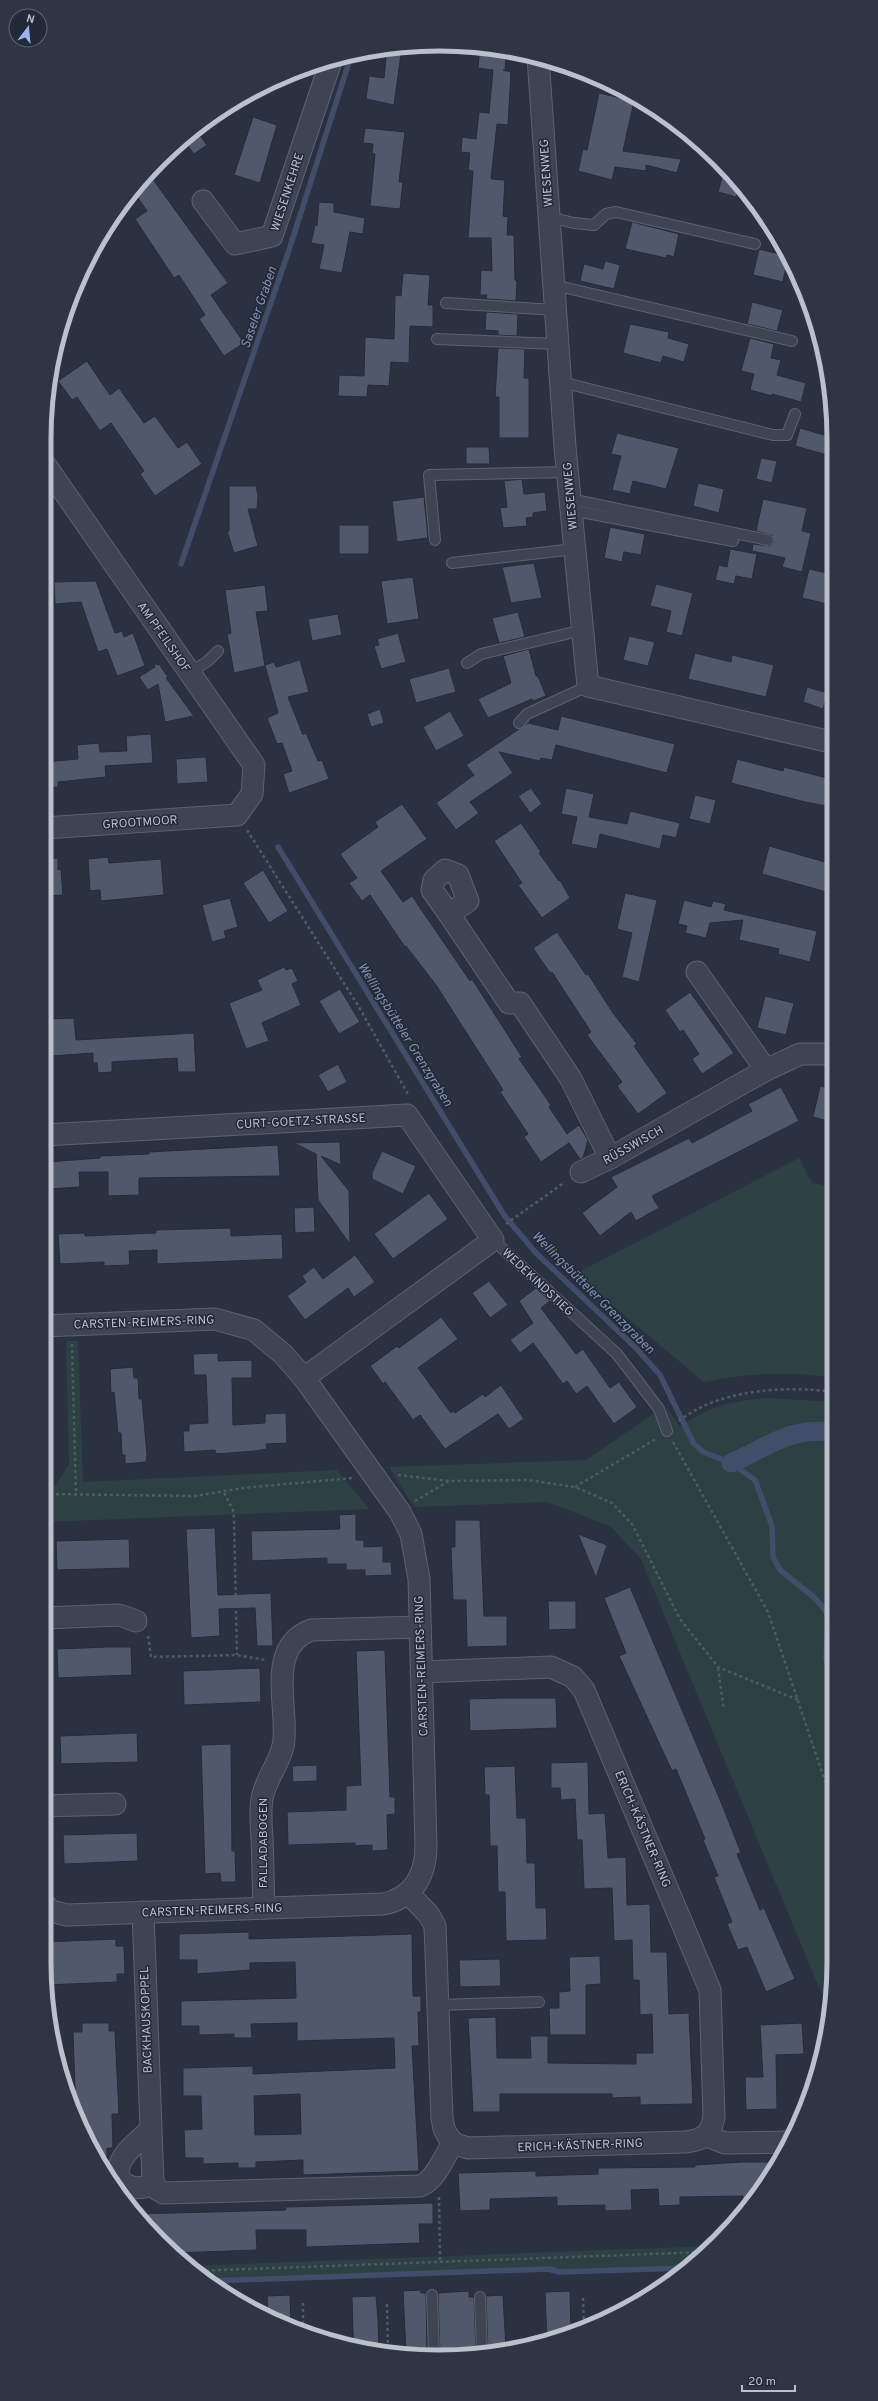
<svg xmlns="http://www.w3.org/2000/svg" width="878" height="2401" font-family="Overpass,sans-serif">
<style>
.green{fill:#2d4044}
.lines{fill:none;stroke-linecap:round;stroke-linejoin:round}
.stream{stroke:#414e6a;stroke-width:5.5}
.canal{stroke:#414e6a;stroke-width:19}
.building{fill:#50586b;stroke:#242b39;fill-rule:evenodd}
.service-casing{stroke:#5c626f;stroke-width:12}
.minor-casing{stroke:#5c626f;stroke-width:23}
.path{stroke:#4c5d62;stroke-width:2.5;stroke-dasharray:3 3;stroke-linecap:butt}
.service{stroke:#3e4452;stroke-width:10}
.minor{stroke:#3e4452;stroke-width:21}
.labels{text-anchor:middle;stroke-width:3;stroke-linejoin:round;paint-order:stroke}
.street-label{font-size:12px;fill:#bbc0cc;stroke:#222938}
.water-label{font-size:13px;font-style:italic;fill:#8593b1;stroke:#222938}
.rim{fill:none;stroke:#bbc0cc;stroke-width:5}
</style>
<rect width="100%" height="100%" fill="#2a3242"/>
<g class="green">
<path d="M799,1158L812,1183L832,1187L833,1378C791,1371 746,1373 704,1382L575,1274Z"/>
<path d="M66,1341H78L83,1482L337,1470L369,1509L44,1522V1485H56L69,1464Z"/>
<path d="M767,1398L833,1402L834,1962L828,2009L641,1559L610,1526L547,1502L414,1507L389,1467L586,1460L656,1412L667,1408L680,1427C710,1406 732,1401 767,1398Z"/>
<path d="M713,2246L689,2266L208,2281L188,2266Z"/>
</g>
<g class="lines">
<g class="stream">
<path d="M181,564L289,250L351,56"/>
<path d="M278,847L504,1215L536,1253L636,1348L660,1375L694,1444L703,1452L731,1463L755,1480L772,1526L773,1557L780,1570L815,1598L828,1614L826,1659L833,1677"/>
<path d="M208,2281L549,2269L559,2272L686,2268"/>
</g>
<path class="canal" d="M731,1463C769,1447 788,1427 833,1432"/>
</g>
<g class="building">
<path d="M387,47H402L394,105L366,99L369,76L384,78Z"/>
<path d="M480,47L502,51L501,53L506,54L505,71L503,70L511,72L508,125L497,124L491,179L505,180L503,216L508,217L507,235H514L515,280L517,281L516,301L486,299L487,295H480L481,270L492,271L491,238H468L473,171L468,170L470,153L461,152L462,137L476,139L479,112L489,113L493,70L478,68Z"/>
<path d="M599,93L634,101L623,151L681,159L677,173L646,165V171L615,167L612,180L578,171L583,149L587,150Z"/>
<path d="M253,117L277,125L260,183L234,175Z"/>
<path d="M365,128L405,132L399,182H403L400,209L370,206L375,154L372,153L373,144L363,143Z"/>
<path d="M196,130L207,145L194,154L183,139Z"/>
<path d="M723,174L735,178L740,184L736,197L718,192Z"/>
<path d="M152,178L228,283L211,295L244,343L224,356L199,319L205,315L179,275L174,278L135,219L147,211L133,191Z"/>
<path d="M319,202L334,203V212L365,218L363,234L350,232L342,273L319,269L324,245L311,243L315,225L317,226Z"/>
<path d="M632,222L679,234L674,257L667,255L666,258L625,249Z"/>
<path d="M759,249L788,256L783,282L753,275Z"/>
<path d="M605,261L620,265L614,289L580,281L584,264L603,269Z"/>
<path d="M403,273L430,275L428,305H433V327L410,326L409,363L391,362L389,386L368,385L367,397L338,396L339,375L364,376L365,337L394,339L395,295L401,296Z"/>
<path d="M752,302L783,310L777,331L747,324Z"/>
<path d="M486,312L518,314L517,336L498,335V331L485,330Z"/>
<path d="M630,324L669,332L668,338L689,344L684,362L663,356L661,363L623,353Z"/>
<path d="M750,338L774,344L771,358L781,360L777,375L806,383L801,402L772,394V396L750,390L754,374L741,371Z"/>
<path d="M498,348L525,349L524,378H529V438H499V397H495Z"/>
<path d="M87,361L110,395L119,388L144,423L155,416L178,448L187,442L202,464L155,496L140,474L144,471L111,423L100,431L77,397L72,400L58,381Z"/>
<path d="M800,428L831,437V456L795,446Z"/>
<path d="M617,433L679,448L666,489L633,481L630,494L612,490L621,456L611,454Z"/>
<path d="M466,447H489L490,464H466Z"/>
<path d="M761,458L777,461L772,483L756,479Z"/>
<path d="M522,479L524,494L545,492L547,511L533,513V517L526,518L527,526L503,528L500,508L507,507L504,481Z"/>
<path d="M698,483L724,489L719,513L693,506Z"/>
<path d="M229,486H256L258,496L257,509H248L258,546L234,553L227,531H229Z"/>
<path d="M424,497L428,538L397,542L392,501Z"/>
<path d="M763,499L807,508L802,531L811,533L802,572L782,567L785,558L752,551L753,544L770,546L774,542L772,535L756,531Z"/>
<rect x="339" y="525" width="30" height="29"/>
<path d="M610,527L645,534L641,555L624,552L622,562L604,558Z"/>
<path d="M730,549L757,554L752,579L736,576L734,584L715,580L719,565L727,567Z"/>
<path d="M534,563L542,598L511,603L502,567Z"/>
<path d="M809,569L831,574V605L802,598Z"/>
<path d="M413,577L419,619L387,624L381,581Z"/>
<path d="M96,581L115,633L122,631L124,637L133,633L145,666L117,676L107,649L98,652L81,602L55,604L54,582Z"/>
<path d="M656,584L693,593L682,636L666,632L671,611L650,606Z"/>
<path d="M265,585L268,611L256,612L265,666L234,673L227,634L231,633L225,590Z"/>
<path d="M518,612L525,637L499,643L492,618Z"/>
<path d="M338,614L342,635L312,641L308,619Z"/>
<path d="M398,633L406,662L381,669L374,646L379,645L377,639Z"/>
<path d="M629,636L655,642L648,666L623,660Z"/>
<path d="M529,649L536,676H538L546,696L533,701L532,699L488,718L478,699L511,683L503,656Z"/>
<path d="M695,653L731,662L732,655L774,665L766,697L688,679Z"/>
<path d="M300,660L309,692L288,697L303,735L306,733L318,761L322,760L329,779L289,793L283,774L292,771L282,743L277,744L267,718L278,713L265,665L274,662L276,667Z"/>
<path d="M154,661L157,665L159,664L168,677L166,678L194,716L165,722L158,684L148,690L139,677L155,667Z"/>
<path d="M449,668L456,692L416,703L409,679Z"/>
<path d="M807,687L828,693L823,709L803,702Z"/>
<path d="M380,709L384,723L371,727L367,714Z"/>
<path d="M450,711L464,736L436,751L423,727Z"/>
<path d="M561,716L675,744L667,773L556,745L552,760L541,758L540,761L499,752L513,773L470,802L479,813L456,830L436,803L474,775L466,765L528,723L558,730Z"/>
<path d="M151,734L153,763L105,766L106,777L58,782V787L44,788V762L78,759L77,745L99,743L100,752L127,751L126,736Z"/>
<path d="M206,757L208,782L177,784L176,759Z"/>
<path d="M737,759L783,771L784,767L831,779L832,807L805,802L731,783Z"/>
<path d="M531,788L542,804L530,813L518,796Z"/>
<path d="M566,788L594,794L589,817L627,824L630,811L680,823L676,838L663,835L660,849L600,834L597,849L571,844L577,817L561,814Z"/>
<path d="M695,795L716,800L710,824L689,819Z"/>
<path d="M402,804L427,839L381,871L403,902L412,896L470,981L472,979L522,1057L519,1059L551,1105L549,1107L567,1134L579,1125L588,1140L583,1158L580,1159L569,1143L541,1162L524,1137L528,1134L500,1092L503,1090L436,985L406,946L405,947L370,895L362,901L349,883L357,878L340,854L378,827L375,822Z"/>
<path d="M521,823L541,852L539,853L559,881L560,880L570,898L542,918L518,885L522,883L494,841Z"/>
<path d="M769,846L832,864L830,893L762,874Z"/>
<path d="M108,857L109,863L161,859L164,895L101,901L100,890L90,891L88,859Z"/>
<path d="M58,858V870L61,869L63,895L44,896V859Z"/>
<path d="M263,870L288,911L269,923L243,883Z"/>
<path d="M625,893L657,900L639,982L622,977L632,933L617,929Z"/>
<path d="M230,898L238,927L224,931L226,938L212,942L202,905Z"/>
<path d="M684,900L711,907L713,901L726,904L724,910L817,931L810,962L778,954L779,949L739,940L743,920L710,923L706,938L685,933L687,926L678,924Z"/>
<path d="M557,932L586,975L588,974L613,1013L637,1044L634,1046L667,1093L638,1114L617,1086L622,1082L587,1035L591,1032L552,972L550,973L533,948Z"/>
<path d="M284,967L286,970L292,968L298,981L292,984L301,1005L262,1023L269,1041L246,1049L229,1003L262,990L257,980Z"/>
<path d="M340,989L360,1022L339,1034L319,1001Z"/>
<path d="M690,992L734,1053L702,1074L692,1059L699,1054L683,1030L680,1032L665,1010Z"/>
<path d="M765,996L794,1003L786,1035L757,1028Z"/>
<path d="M74,1018L76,1040L194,1033L196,1072H178L177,1058L112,1062V1072L98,1073L97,1063H93V1053L52,1056L49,1019Z"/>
<path d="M338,1064L347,1082L328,1092L318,1075Z"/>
<path d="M820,1086L832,1089V1122L813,1117Z"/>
<path d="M781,1087L799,1121L652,1196L659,1208L636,1221L631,1212L600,1236L582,1213L617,1187L611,1177L689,1138L692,1143L752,1111L748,1104Z"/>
<path d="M340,1142L341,1165L321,1156L349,1191L350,1244L318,1200L316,1154L294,1143Z"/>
<path d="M278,1145L280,1176L139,1178V1195L108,1196V1172H79L80,1187L49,1189L47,1162L100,1158V1156L149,1154V1152Z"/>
<path d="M382,1151L416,1166L403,1194L372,1179V1173Z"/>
<path d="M429,1193L448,1219L393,1259L374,1234Z"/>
<path d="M314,1207L315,1232L295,1233L294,1208Z"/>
<path d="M231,1228V1236L282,1234L283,1259L157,1264V1250L129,1251L130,1265L104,1266V1262L60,1264L58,1234L85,1233V1236L156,1233V1230Z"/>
<path d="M355,1255L375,1282L354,1297L348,1288L305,1320L287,1296L306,1282L302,1276L314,1267L323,1279Z"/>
<path d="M489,1281L508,1305L490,1318L472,1293Z"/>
<path d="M536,1288L550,1301L541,1308L576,1354L583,1349L610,1388L619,1382L637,1407L614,1424L587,1386L576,1394L567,1381L563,1384L533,1343L520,1353L510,1340L533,1323L519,1301Z"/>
<path d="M441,1317L458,1339L418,1368L451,1413L453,1411L455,1413L483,1394L485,1397L501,1385L524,1419L509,1429L498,1414L445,1449L420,1415L413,1420L385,1382L383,1384L370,1366L397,1346L399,1348Z"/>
<path d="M218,1353V1361L252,1360V1378H232L233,1425L265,1423V1414L286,1413L287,1443L266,1444L267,1449L255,1451L216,1454L215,1450L184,1452L183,1431H189V1424L208,1423L206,1375H194L193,1354Z"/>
<path d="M133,1367L134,1378H138L139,1399H142L147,1455L146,1462L125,1464V1455H122L121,1433H118L114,1392L111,1393L110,1369Z"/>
<path d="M356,1514V1540H364V1547L383,1546V1562H391L392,1575L365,1576V1570H346V1564H327V1558L252,1561L251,1531L340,1529L339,1515Z"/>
<path d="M455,1520H480L484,1616H507V1646L467,1647L466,1600H453L451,1547H455Z"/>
<path d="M215,1528L218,1595L271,1593L273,1646H257L255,1608L219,1609L220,1636L191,1638L186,1529Z"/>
<path d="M578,1534L607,1545L596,1578Z"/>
<path d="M129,1539L130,1568L57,1570L56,1541Z"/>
<path d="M630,1587L723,1807L741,1853L737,1854L760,1910L764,1908L795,1979L766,1992L747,1947L738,1950L727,1924L732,1922L714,1877L718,1876L703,1840L705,1839L676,1769L672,1771L619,1656L626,1653L604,1598Z"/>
<path d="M548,1601H576V1629L549,1630Z"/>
<path d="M107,1647H131L132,1675L58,1678L57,1649Z"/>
<path d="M385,1650L390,1797H395V1814L387,1815L388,1850L372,1851V1845L355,1846V1843L288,1845L287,1812L346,1810V1786L361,1785L356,1651Z"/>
<path d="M260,1668L261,1702L184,1705L183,1671Z"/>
<path d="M502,1698H556L557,1728L470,1731L469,1699Z"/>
<path d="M137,1733L138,1762L61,1764L60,1736Z"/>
<path d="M231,1744L232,1851H235L236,1882H221L220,1873L205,1874L201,1745Z"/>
<path d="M588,1762L589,1814L605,1813L608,1858L626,1857L627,1905L650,1904L651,1952H667L669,2014L689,2013L693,2104L640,2105V2097L612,2098V2094H500V2112H473L468,2018L496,2017L497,2058H531L530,2036H548V2063L636,2064V2053H653L652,2014L640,2015L639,1980H633L632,1940L614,1941L612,1888L584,1889L582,1840H577L575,1799L561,1800L560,1788H551V1763Z"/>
<path d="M317,1765V1781L293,1782L292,1766Z"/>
<path d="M515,1766L517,1818H526L527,1863H535L536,1908H546L547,1940L506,1941L505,1892H498L497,1846H490L489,1795H485L484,1767Z"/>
<path d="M137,1833L138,1861L64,1864L63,1835Z"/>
<path d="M249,1932V1939L412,1934L413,1996H421V2012H418L419,2046H412L419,2171L303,2175V2160L256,2162V2168H238V2163L203,2164V2158H185L184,2130L202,2129L201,2096H183V2068L253,2066V2074L395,2068L394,2038L297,2041V2023L251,2024L252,2038H234V2034L199,2035V2026H181V2001L296,1998L295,1962L250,1963V1970L197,1974V1960H179V1934ZM300,2094L301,2134L255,2135L254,2096Z"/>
<path d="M116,1939V1946H124L125,1974H117V1982L46,1985L44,1942Z"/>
<path d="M600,1956L601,1984L586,1985V2035H550L549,2008H559V1992L570,1991L569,1957Z"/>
<path d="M500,1959L501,1986L460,1987L459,1960Z"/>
<path d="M82,2023H109V2031H115L119,2114H112L113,2148H107V2174L76,2117L73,2032H82Z"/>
<path d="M802,2023L804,2054L776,2055L777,2109L746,2110L745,2077H763L760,2025Z"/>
<path d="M742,2162H778L767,2182L743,2211V2196L680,2197V2205L659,2206L658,2189L631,2190L632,2210L605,2211V2205L557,2206V2197L490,2199V2210L460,2211L458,2173L536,2171V2176L598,2174V2168L695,2167V2165Z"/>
<path d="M433,2203V2224H419L420,2243L306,2247V2230H256L257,2250L175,2253L136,2214L286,2210V2207Z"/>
<path d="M420,2290L421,2293H426L427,2355L406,2354L403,2291Z"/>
<path d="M469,2291V2297H474L476,2354L440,2355L438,2293Z"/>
<path d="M570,2291L571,2333L547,2342L545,2292Z"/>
<path d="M290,2295L291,2326L268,2317L267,2296Z"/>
<path d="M503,2295L506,2349L488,2352L486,2296Z"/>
<path d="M376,2296L378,2320L379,2352L354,2347L353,2333L352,2297Z"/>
</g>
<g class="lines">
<g class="service-casing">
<g id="service">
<path d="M549,217L574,223L594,225L606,214L616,212L755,244"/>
<path d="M554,285L792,341"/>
<path d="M446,303L555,310"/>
<path d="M437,339L558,344"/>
<path d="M561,382L773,435H787L795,414"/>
<path d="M570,499L768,540"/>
<path d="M571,510L733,541"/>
<path d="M435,540L429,475L568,472"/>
<path d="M452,563L575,549"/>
<path d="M467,663L481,654L583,630"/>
<path d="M189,673L208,661L218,651"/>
<path d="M519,723L527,714L588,686"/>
<path d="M493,1240L617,1354L659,1409L667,1431"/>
<path d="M438,2005L539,2002"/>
<path d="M432,2295L434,2355"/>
<path d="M480,2297L482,2353"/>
</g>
</g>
<g class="minor-casing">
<g id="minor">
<path d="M538,57L565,447L588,686L831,742"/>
<path d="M203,201L235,244L272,236L331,61"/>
<path d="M44,463L254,765L252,794L237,815L44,828"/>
<path d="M449,914L432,890L434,880L445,870L458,875L468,901L449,914L509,1003H520L571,1079L610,1158"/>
<path d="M697,972L766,1070"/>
<path d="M44,1135L407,1115L493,1240L304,1378"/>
<path d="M581,1172L610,1158L766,1070L800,1054H832"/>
<path d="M44,1326L215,1319L254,1330L283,1354L304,1378L400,1512L411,1534L419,1579L426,1845C426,1875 414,1898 383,1904L67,1915L51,1911L44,1904"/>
<path d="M44,1618L119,1615L136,1621"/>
<path d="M44,1806L115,1804"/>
<path d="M409,1894L429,1915L435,1926L442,2118L444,2129L449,2138L455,2144L468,2148L685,2142C703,2140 711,2135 714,2117L710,1990L584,1690L573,1677L551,1667L421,1672"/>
<path d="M264,1908C263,1885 263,1862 262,1838C261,1825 260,1811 262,1799C265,1778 283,1760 284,1739C287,1702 267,1647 311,1630L420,1627"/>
<path d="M143,1912L153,2183C139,2194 111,2185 120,2164C125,2150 141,2139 151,2129"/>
<path d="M707,2136L725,2143L788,2142"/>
<path d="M153,2183L158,2190L163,2193L420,2186C435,2181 445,2156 453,2142"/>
</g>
</g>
<g class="path">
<path d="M247,830L359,1007L409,1096"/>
<path d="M506,1224L565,1182"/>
<path d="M72,1344L76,1494"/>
<path d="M679,1421C717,1390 785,1385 833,1392"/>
<path d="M673,1442L768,1612L834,1808"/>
<path d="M398,1475L449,1481L528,1480L575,1487L612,1503L632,1524L680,1619L718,1667L798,1700"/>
<path d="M575,1487L656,1439"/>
<path d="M224,1493L233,1510L234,1518L237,1655"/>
<path d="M44,1494L196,1496L243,1488L352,1478"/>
<path d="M415,1501L449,1481"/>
<path d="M148,1636L151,1657L237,1655L265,1660"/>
<path d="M718,1668L724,1710"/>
<path d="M439,2197L440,2262"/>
<path d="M194,2271L706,2252"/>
<path d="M583,2298L584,2329"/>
<path d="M303,2303V2331"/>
<path d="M387,2304L388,2354"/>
</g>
<use href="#service" class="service"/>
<use href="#minor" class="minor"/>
</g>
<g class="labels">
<g class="street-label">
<text transform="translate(546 173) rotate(-94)" y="4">WIESENWEG</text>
<text transform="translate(287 192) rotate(-72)" y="4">WIESENKEHRE</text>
<text transform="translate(570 496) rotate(-95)" y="4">WIESENWEG</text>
<text transform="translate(164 637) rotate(55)" y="4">AM PFEILSHOF</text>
<text transform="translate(140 822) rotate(-4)" y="4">GROOTMOOR</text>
<text transform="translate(301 1121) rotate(-3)" y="4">CURT-GOETZ-STRASSE</text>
<text transform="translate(633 1145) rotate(-29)" y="4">RÜSSWISCH</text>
<text transform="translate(538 1282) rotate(43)" y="4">WEDEKINDSTIEG</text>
<text transform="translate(144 1322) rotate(-2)" y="4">CARSTEN-REIMERS-RING</text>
<text transform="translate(421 1666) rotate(-92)" y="4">CARSTEN-REIMERS-RING</text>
<text transform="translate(643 1829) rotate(67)" y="4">ERICH-KÄSTNER-RING</text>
<text transform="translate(263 1843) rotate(-90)" y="4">FALLADABOGEN</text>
<text transform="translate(212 1910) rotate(-2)" y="4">CARSTEN-REIMERS-RING</text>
<text transform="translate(146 2020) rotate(-92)" y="4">BACKHAUSKOPPEL</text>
<text transform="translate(580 2145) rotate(-2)" y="4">ERICH-KÄSTNER-RING</text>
</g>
<g class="water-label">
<text transform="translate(258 307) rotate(-71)" y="5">Saseler Graben</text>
<text transform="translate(406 1034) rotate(58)" y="5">Wellingsbütteler Grenzgraben</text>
<text transform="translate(594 1292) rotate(45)" y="5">Wellingsbütteler Grenzgraben</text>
</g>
</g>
<path d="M0 0H878V2401H0ZM439 51H439A388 388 0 0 1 827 439V1962A388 388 0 0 1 439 2350H439A388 388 0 0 1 51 1962V439A388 388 0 0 1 439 51Z" fill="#2e3544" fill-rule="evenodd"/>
<path class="rim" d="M439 51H439A388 388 0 0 1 827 439V1962A388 388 0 0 1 439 2350H439A388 388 0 0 1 51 1962V439A388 388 0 0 1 439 51Z"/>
<g transform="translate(28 28) rotate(16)"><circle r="19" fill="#222938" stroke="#5f6573"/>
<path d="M0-3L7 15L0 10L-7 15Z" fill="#9ab3f2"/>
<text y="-6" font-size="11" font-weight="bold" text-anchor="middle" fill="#bbc0cc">N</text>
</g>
<path d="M742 2385v6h53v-6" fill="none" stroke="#bbc0cc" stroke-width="2"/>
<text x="748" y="2385" font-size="12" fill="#bbc0cc" stroke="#222938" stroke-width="3" paint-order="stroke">20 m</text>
</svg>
